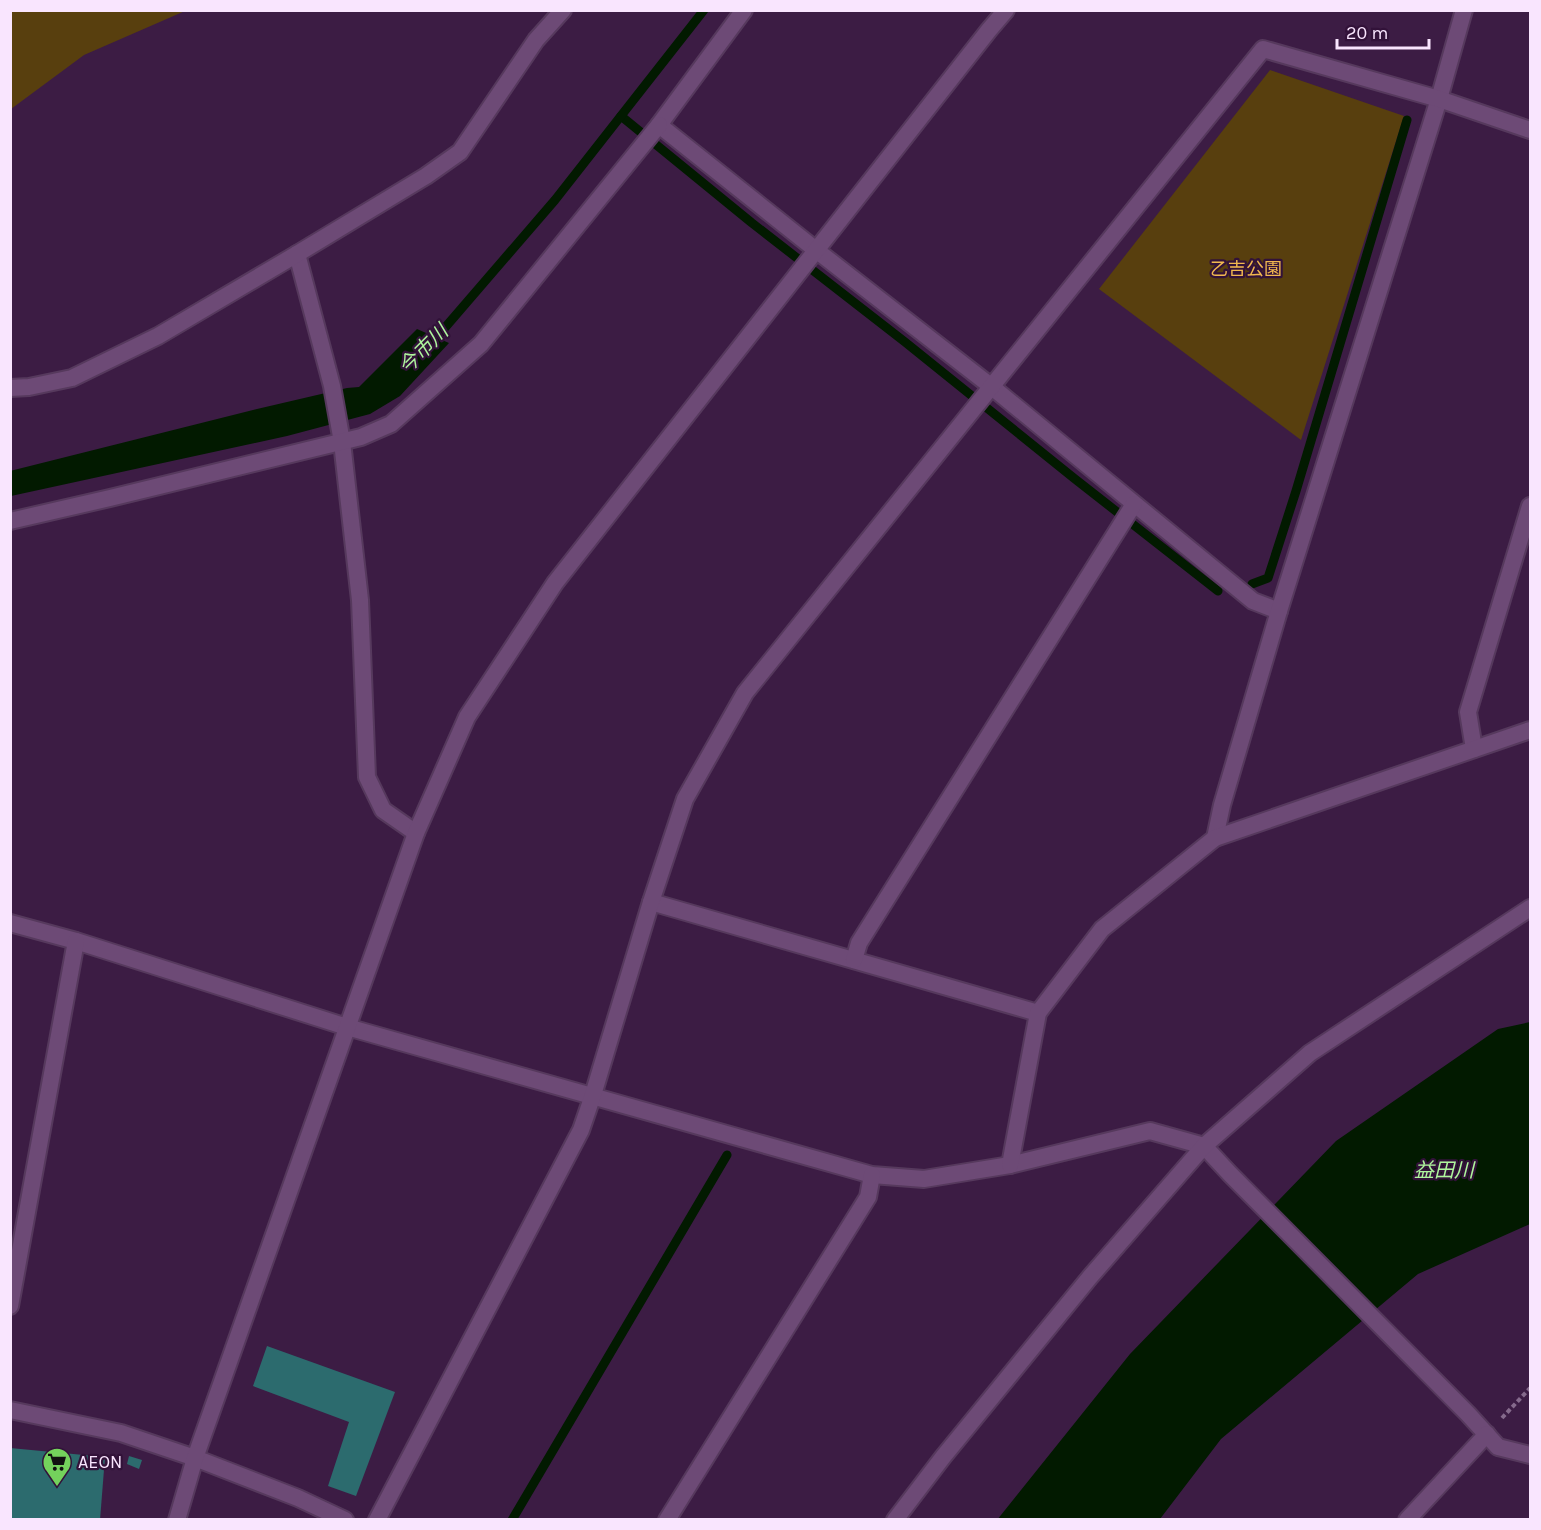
<svg xmlns="http://www.w3.org/2000/svg" width="1541" height="1530" font-family="Karla,'Noto Sans JP',sans-serif">
<style>
.green{fill:#583f0e}
.water{fill:#021a00}
.lines{fill:none;stroke-linecap:round;stroke-linejoin:round}
.stream{stroke:#021a00;stroke-width:9}
.building{fill:#2c6b6e}
.minor-casing{stroke:#56395d;stroke-width:20}
.tertiary-casing{stroke:#56395d;stroke-width:20}
.path{stroke:#856a8c;stroke-width:4;stroke-dasharray:4.5 3;stroke-linecap:butt}
.minor{stroke:#6d4a76;stroke-width:16}
.tertiary{stroke:#6d4a76;stroke-width:16}
.labels{text-anchor:middle;stroke-width:4.5;stroke-linejoin:round;paint-order:stroke}
.park-label{font-size:18px;fill:#f1b84f;stroke:#321239}
.poi-label{font-size:18px;fill:#f9e5fe;stroke:#321239;text-anchor:start}
.water-label{font-size:20px;font-style:italic;fill:#aff69d;stroke:#321239}
</style>
<rect width="100%" height="100%" fill="#3c1c44"/>
<g class="green">
<path d="M11,10H185V11L84,55L11,109Z"/>
<path d="M1270,70L1404,116L1301,440L1099,289Z"/>
</g>
<g class="water">
<path d="M417,329L449,343L400,396L370,414L287,436L11,496L10,471L257,409L347,388L359,387Z"/>
<path d="M1530,1022V1224L1418,1274L1221,1439L1160,1519L997,1520L1130,1354L1336,1141L1498,1029Z"/>
</g>
<g class="lines">
<g class="stream">
<path d="M621,116L752,223L905,342L1075,479L1218,591"/>
<path d="M430,345L555,200L704,10"/>
<path d="M1252,584L1268,578L1296,491L1407,120"/>
<path d="M512,1520L727,1155"/>
</g>
</g>
<g class="building">
<path d="M267,1346L395,1392L356,1496L328,1486L349,1422L253,1386Z"/>
<path d="M10,1448L105,1457L100,1520H10Z"/>
<path d="M129,1456L142,1460L139,1469L127,1464Z"/>
</g>
<g class="lines">
<g class="minor-casing">
<g id="minor">
<path d="M744,10L659,125L816,250L992,387L1253,601L1279,611"/>
<path d="M297,254L332,386L342,442L360,600L367,777L383,810L416,833"/>
<path d="M10,388L29,387L72,378L158,336L297,254L426,176L460,152L536,40L563,10"/>
<path d="M10,521L110,498L361,437L391,424L481,344L659,125"/>
<path d="M1474,749L1468,712L1530,506"/>
<path d="M1215,838L1222,805L1279,611L1439,99L1464,10"/>
<path d="M651,902L1038,1013"/>
<path d="M10,923L76,941L347,1027L872,1175L924,1179L1010,1165L1150,1131L1204,1146L1230,1174L1468,1414L1498,1447L1530,1455"/>
<path d="M854,960L859,943L1134,504"/>
<path d="M1010,1165L1038,1013L1102,929L1215,838L1530,730"/>
<path d="M10,1306L76,941"/>
<path d="M10,1410L121,1433L195,1458L298,1498L345,1520"/>
<path d="M377,1520L581,1130L593,1095L651,902L685,799L745,693L1263,49L1439,99L1530,130"/>
<path d="M667,1520L868,1197L872,1175"/>
<path d="M895,1520L943,1457L1090,1277L1204,1146L1310,1053L1530,908"/>
<path d="M1407,1520L1487,1434"/>
</g>
</g>
<g class="tertiary-casing">
<path id="tertiary" d="M177,1520L195,1458L416,833L467,717L555,583L989,30L1006,10"/>
</g>
<path class="path" d="M1502,1418L1530,1388"/>
<use href="#minor" class="minor"/>
<use href="#tertiary" class="tertiary"/>
</g>
<defs>
<g id="supermarket-pin" transform="scale(1.5)"><path d="M0 17L-7.5 6A9.5 9.5 0 1 1 7.5 6Z" fill="#74d25c" stroke="#321239"/><path d="M-6-5.5h2.5l.6 2H6L4.5 2H-2.5L-4.4-4H-6ZM-1.5 3.2a1.3 1.3 0 1 0 .1 0ZM3 3.2a1.3 1.3 0 1 0 .1 0Z" fill="#111"/></g>
</defs>
<g fill-rule="evenodd">
<use href="#supermarket-pin" x="57" y="1462"/>
</g>
<g class="labels">
<g class="park-label">
<text x="1246" y="275">乙吉公園</text>
</g>
<g class="poi-label">
<text x="78" y="1468">AEON</text>
</g>
<g class="water-label">
<text transform="translate(423 349) rotate(-45)" y="7">今市川</text>
<text x="1444" y="1177">益田川</text>
</g>
</g>
<rect width="1541" height="1530" fill="none" stroke="#f9e5fe" stroke-width="24"/>
<path d="M1337 39v9h92v-9" fill="none" stroke="#f9e5fe" stroke-width="3"/>
<text x="1346" y="39" font-size="18" fill="#f9e5fe" stroke="#321239" stroke-width="4.5" paint-order="stroke">20 m</text>
</svg>
